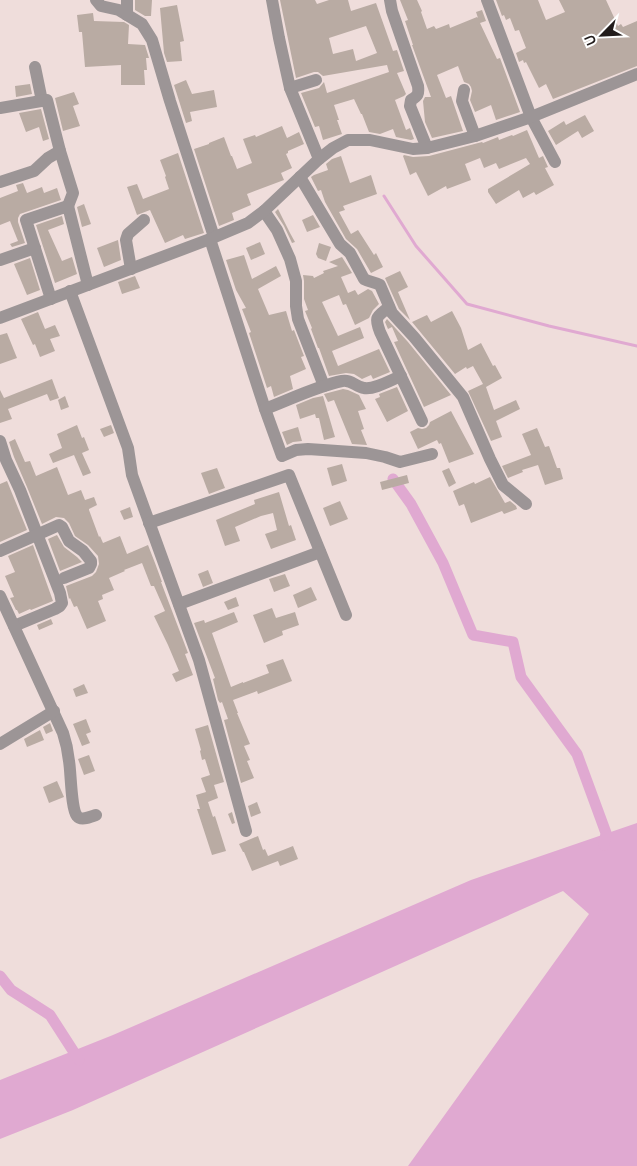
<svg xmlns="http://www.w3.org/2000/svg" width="637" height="1166" font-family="Cabin,sans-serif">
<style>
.water{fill:#e0a9d1}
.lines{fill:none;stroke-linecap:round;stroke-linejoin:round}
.stream{stroke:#e0a9d1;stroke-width:3}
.canal{stroke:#e0a9d1;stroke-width:11}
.building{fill:#b9aba3;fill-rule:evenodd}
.minor{stroke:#9c9596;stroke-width:12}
</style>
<rect width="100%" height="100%" fill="#efdddb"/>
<path class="water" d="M637,823V1166H408L589,914L563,891L73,1110L0,1139V1080L113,1035L471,880Z"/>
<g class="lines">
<path class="stream" d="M384,196L416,246L467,304L549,326L637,346"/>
<g class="canal">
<path d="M393,479L411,504L443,563L473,635L513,642L521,677L577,754L606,833L604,845"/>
<path d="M0,976L11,990L50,1015L79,1060"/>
</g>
</g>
<g class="building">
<path d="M135,0H152L151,16H145L135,10Z"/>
<path d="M280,0H315L317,4L329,0H348L351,11L376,3L393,51L397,50L404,71L397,73L406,94L404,96L395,100L406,130L410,128L414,139L411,140L396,137L393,129L380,134L369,132L362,114H361L354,99L334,105L339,120H337L342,134L323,140L319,126L315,127L301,93L319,88L324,82L327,93L389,72L387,65L323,76L318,72H314L296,78ZM366,26L377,53L356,61L353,49L333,54L329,38Z"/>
<path d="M400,0H417L422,11L421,12L427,29L434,26L436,29L449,24L450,28L477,17L478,18L476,12L482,10L486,21L480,23L497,59L500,58L520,112L496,120L491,105L475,112L470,100L472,91L471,87L469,84L464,82L458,66L437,75L446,98L451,96L463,131L432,138L425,122L423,101L425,97H431L412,45H413L405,21L408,20Z"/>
<path d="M496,0H538L546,20L565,12L559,0H606L618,26L621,24L623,27L637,21V66L553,99L546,84L539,88L526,62L524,63L523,60L519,62L516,53L526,48L519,30L515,31L510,18L506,20L504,15L502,16Z"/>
<path d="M177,5L184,41L180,42L182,61L167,62L164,53L160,8Z"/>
<path d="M93,13L94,21L124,22L129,25L128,44L145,45L149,58H146L147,70H144L145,85H121V65L85,67L82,32H79L77,15Z"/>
<path d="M186,80L192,94L214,90L217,107L190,112L192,121L186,123L174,85Z"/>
<path d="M30,84L32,94L16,97L15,86Z"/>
<path d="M74,92L79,104L73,106L80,126L63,131L55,98Z"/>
<path d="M41,109L49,139L43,141L39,127L26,132L19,113Z"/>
<path d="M585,115L594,131L582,138L578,131L556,145L548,131L564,121L566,125Z"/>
<path d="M282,126L287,138L299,132L304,144L288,151V153L286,154L292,168L281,173L284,180L247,194L251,205L232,213L234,220L219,226L194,149L209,144V143L224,137L231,156H232L237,169L252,163L243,139L255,135L256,137Z"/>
<path d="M527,130L539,158L543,156L548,167L545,168L554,185L536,195L534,192L523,198L519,190L496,204L488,192V189L530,164L526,158L499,169L496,163L484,168L480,158L465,164L471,180L447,189L446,186L428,196L416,172L410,175L403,156L404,155L413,157L429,156L482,142L483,143L498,137L499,140L512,135L513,136Z"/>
<path d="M178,153L204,233L185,239L183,235L165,243L150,210L137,215L127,187L137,184L143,199L169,189L165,177L166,176L160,160Z"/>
<path d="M341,156L350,183L371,175L377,194L343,206L345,210L339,212L351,234L358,230L374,255L376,253L383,267L371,273L357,249L346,239L325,202L321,190L318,191L311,177L314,175L328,170L326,164L332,159Z"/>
<path d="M23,183L27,193L42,187L44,193L57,188L61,200L20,214L18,218V222L25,243L12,247L10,244L18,241L10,221L0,225V198L18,191L16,185Z"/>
<path d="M84,204L91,224L82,227L77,207Z"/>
<path d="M278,209L290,233L295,242L292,243L284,226L275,212Z"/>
<path d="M313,215L320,227L307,232L302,220Z"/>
<path d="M62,216L64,224L48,230L62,261L72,257L77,274L55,283L36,225Z"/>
<path d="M118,240L121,260L104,267L97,248Z"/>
<path d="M260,242L265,254L251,260L246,248Z"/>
<path d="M319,243L331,247L326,261L318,258L316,254Z"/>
<path d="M244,255L252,279L276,266L281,276L258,289L269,315L286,311L292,331L294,330L304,356L301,357L306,369L290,376L293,389L274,397L271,386L267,388L249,333L251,332L242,309L246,308L236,290L226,260Z"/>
<path d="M342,257L352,273L341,277L348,293L355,290L358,295L368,289L372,291L379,304L373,310L369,318L355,325L346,304L343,305L339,295L322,302L338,336L360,327L364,338L332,351L338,366L379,349L390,372L373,379L371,375L362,379L354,374L346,373L329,376L319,348H318L311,329L312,328L305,311L308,310L304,299V281L303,275L313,276L314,278L324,273L323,271L338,266L329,262Z"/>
<path d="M30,258L40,290L27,295L14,264Z"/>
<path d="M400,271L408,287L398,292L410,320L399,309L385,278Z"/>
<path d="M135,276L140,288L122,294L118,282Z"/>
<path d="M452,311L461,328L468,350L481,343L493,366L495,365L502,378L486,387L494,410L516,400L520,409L496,421L502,437L491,441L468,391L483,384L473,366L467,369L466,367L455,374L412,322L427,315L431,322Z"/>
<path d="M38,312L45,329L55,325L60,336L50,339L55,351L40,357L35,344L33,345L21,319Z"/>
<path d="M387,319L408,342L451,395L424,407L394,342L398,341L392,327L388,329L385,322Z"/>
<path d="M7,333L17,358L0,364V335Z"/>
<path d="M52,379L59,398L50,401L47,394L8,409L12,419L0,423V390L4,398Z"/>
<path d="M397,387L408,411L387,422L375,399L380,397L379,394Z"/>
<path d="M343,389L348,390L359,395L366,409L358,411L364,429L361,430L367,445L352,444L334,400L328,402L324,394Z"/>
<path d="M65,396L69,407L61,410L58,400Z"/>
<path d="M323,396L335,437L324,440L319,418H316L315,414L300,419L296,405L313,398Z"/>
<path d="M451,411L474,454L449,463L441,443L439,444L437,440L418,449L410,432L418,428L422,429L426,428L429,425L430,422Z"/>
<path d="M77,425L82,438L84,437L89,450L82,453L91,473L83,476L74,455L53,463L49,454L62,448L57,434Z"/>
<path d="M111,425L114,433L104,437L100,429Z"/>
<path d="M298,427L302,441L293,442L287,445L282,432Z"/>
<path d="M537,428L545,447L549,446L557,468H560L563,479L545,485L538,465L522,470L523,472L508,478L502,466L531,455L522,434Z"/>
<path d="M15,439L25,462L30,461L36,476L57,467L68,495L81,490L85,500L94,497L97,505L89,509V510L99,537L100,536L103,543L120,536L127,554L148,545L155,563L162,582H161L188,653L185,654L193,675L176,682L172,674L179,671L168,645L154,616L165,611L154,586H151L142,563L124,570L125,571L109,578L114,590L102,595L103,599L98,601L106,621L87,629L77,606L74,607L70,598L69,599L66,586L92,576L96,572L99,564L98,556L88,545L75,536L69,523L64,518L56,517L42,524L27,487L14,457L9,442Z"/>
<path d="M342,464L347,481L332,486L327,468Z"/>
<path d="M217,468L225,488L209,494L201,473Z"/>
<path d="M449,468L456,483L449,487L442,471Z"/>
<path d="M407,475L409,483L382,490L380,482Z"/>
<path d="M490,477L505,503L510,501L516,506L517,509L504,514L502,511L471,523L464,504L459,506L453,491L474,482L475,484Z"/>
<path d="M7,481L27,530L0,542V484Z"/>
<path d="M279,492L289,526L291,525L296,540L271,549L265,534L277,530L273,513L261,516L235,527L240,541L225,546L216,520L255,504L254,500Z"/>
<path d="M340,501L348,519L330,526L323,508Z"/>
<path d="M130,507L133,517L124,520L120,511Z"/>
<path d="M57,535L64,547L77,557L82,562L60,571L48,539Z"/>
<path d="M33,545L53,601L31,610L30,609L19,614L17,610H16L10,598L14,597L5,576L15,572L8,556Z"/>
<path d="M208,570L213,583L203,587L198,574Z"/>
<path d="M285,574L290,586L274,592L269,579Z"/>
<path d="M311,587L317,600L298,608L293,595Z"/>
<path d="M236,597L239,606L228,610L224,602Z"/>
<path d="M272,608L276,618L295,612L299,625L282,631L283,635L264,643L253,615Z"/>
<path d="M234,612L238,622L212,633L231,687L243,682V683L269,673L266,665L283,659L292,681L258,694L257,691L233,700L238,713H237L250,744L244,746L250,760L247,761L254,778L241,783L224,720L228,719L222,702L220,703L218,700L213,679L215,678L194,623L204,620L205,623Z"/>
<path d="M51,619L53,624L39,630L37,625Z"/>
<path d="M84,684L88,693L76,697L73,689Z"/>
<path d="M86,719L91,732L86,734L90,743L82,746L73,724Z"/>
<path d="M50,723L53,731L46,734L43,727Z"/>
<path d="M208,725L224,782L214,785L218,798L208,802L213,817L215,816L226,851L212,855L197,809H200L196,795L206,792L201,778L210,775L205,759L202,760L200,751L201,750L195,729Z"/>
<path d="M40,730L44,740L27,747L24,739Z"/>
<path d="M89,755L95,771L84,775L78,759Z"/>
<path d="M57,781L64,797L49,803L43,787Z"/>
<path d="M257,802L261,813L251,817L248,806Z"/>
<path d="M232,812L235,823L232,824L228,814Z"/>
<path d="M258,836L263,850L265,849L268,856L293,846L298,859L280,866L278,861L252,871L244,852H243L239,844Z"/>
</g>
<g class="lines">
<g class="minor">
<path d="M96,0L101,6L119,10L142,24L152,40L170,101L214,237"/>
<path d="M127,0V15"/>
<path d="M272,0L279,38L290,88L319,159"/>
<path d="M390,0L392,11L418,86C419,94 418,96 411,100L410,106L427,148"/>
<path d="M487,0L531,117L555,162"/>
<path d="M35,67L42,101"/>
<path d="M290,88L316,80"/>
<path d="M464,90L462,101L475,136"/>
<path d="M0,108L47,100L60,151L73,193L68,206"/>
<path d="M300,177L340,244L350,253L364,279C369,282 375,282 380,285L392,313L414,337L463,397L490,459L503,485L526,504"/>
<path d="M0,182L34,171L48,158L60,151"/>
<path d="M264,211L277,230L290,259L296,281V306L298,319L324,386"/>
<path d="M210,239L265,409L282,456L296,450L308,449L323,450L366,453L385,457L400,462L432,454"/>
<path d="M0,260L35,248"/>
<path d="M131,269L126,240L128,234L144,220"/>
<path d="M70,291L128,448L132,475L199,660L246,831"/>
<path d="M51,299L26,220L68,206L88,285"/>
<path d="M389,307C377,317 374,316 380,332L422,421"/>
<path d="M0,318L210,239L248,223L264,211L319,159L333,148L348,140H370L413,149L427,148L475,136L531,117L637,74"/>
<path d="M265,409C289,400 317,386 342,381C351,379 356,387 364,388C374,390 391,380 401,376"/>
<path d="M0,441L6,460L20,490L37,534L60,593L62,603L60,606L55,609L14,626"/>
<path d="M149,523L289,475L346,615"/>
<path d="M0,551L59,525L62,527L69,541L83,551L91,561V564L89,568L64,578"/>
<path d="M0,596L63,733C66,742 68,751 69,761C71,772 71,809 77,816C81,821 90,817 96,815"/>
<path d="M179,604L320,552"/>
<path d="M0,744L54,711"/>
</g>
</g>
<g transform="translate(602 35) rotate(246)" stroke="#ffffff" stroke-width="4" paint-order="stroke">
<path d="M0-4L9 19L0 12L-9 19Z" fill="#221c1b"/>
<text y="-8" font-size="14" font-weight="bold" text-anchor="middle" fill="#221c1b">U</text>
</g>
</svg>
